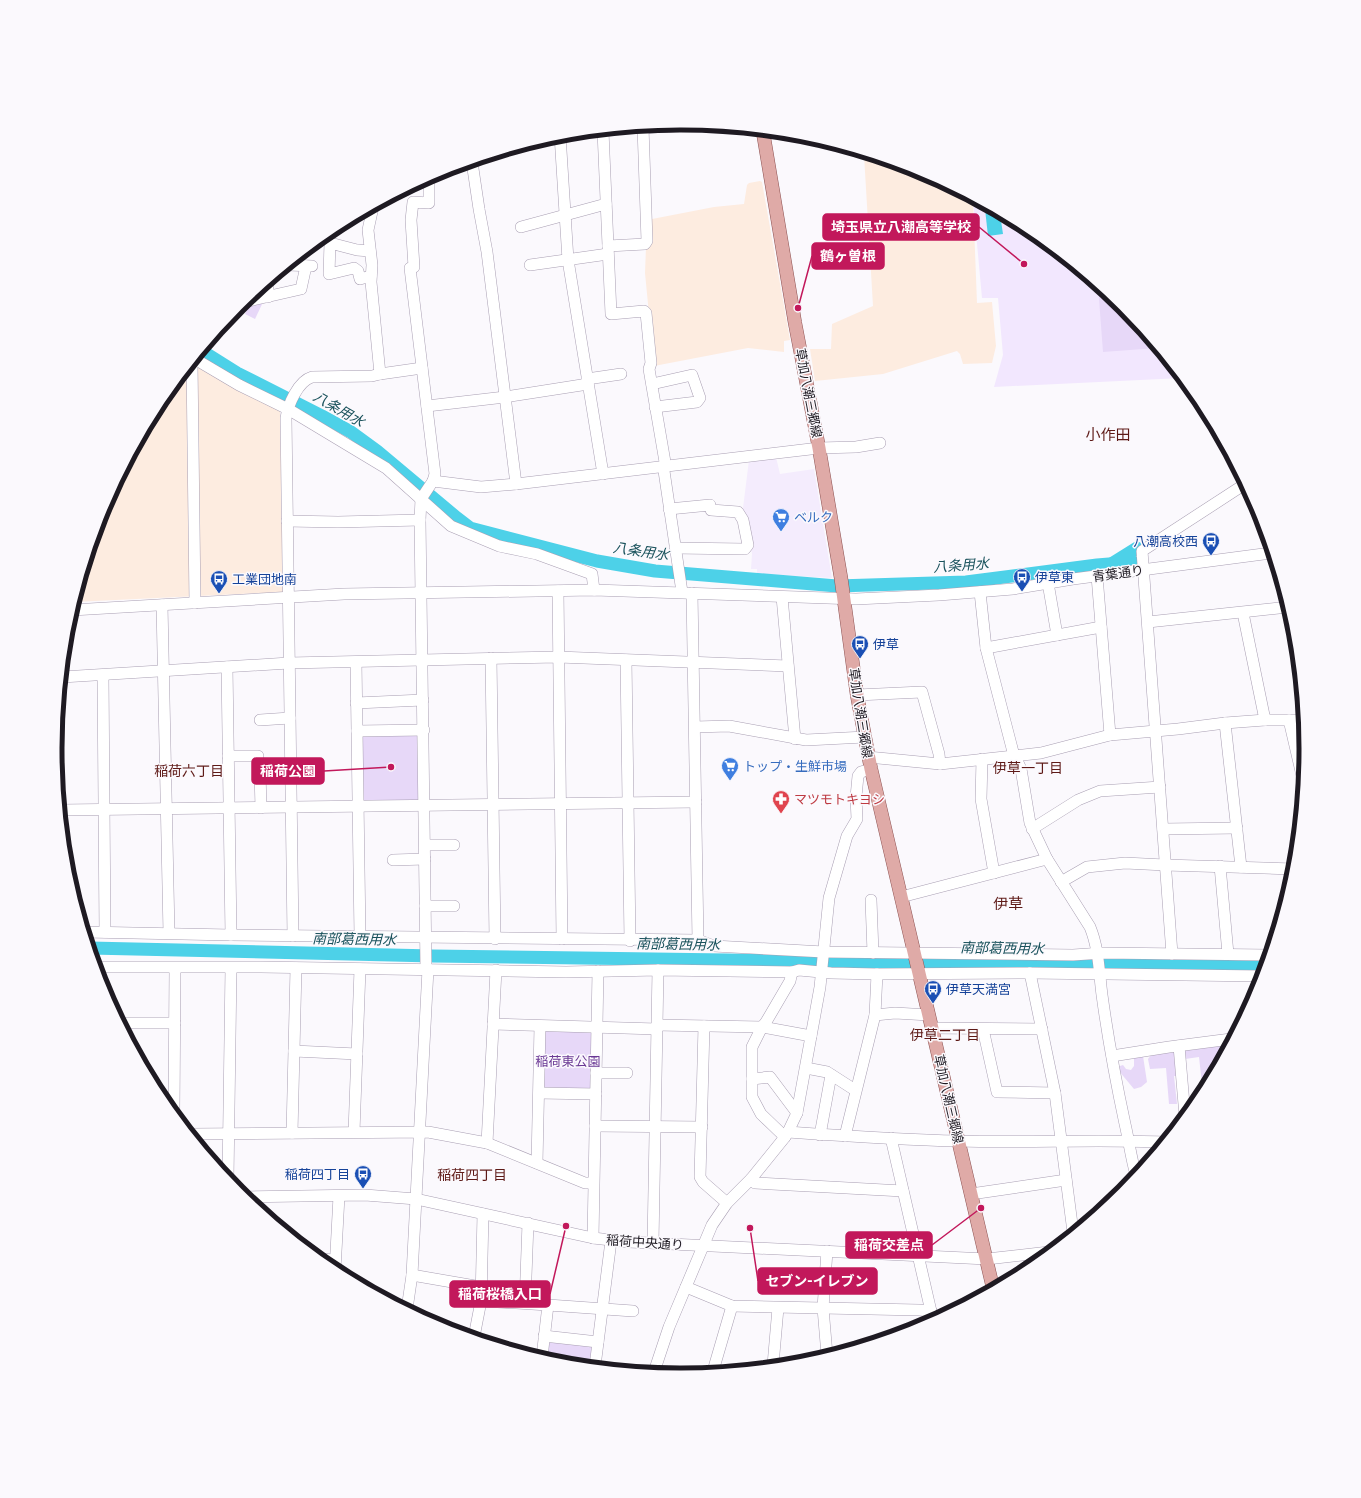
<svg xmlns="http://www.w3.org/2000/svg" width="1361" height="1498" font-family="'Fira Sans Condensed','Noto Sans JP',sans-serif">
<style>
.commercial{fill:#f4ecfd}
.industrial{fill:#fdece0}
.built{fill:#f2e7fe}
.green{fill:#e7d8f8}
.water{fill:#4dd1e8}
.lines{fill:none;stroke-linecap:round;stroke-linejoin:round}
.river{stroke:#4dd1e8;stroke-width:13}
.minor-casing{stroke:#a99fb3;stroke-width:12}
.major-casing{stroke:#8d5353;stroke-width:14}
.minor{stroke:#fff;stroke-width:11}
.major{stroke:#dfaaa7;stroke-width:13}
.labels{text-anchor:middle;stroke-width:3;stroke-linejoin:round;paint-order:stroke}
.street-label{font-size:13px;fill:#1e1a22;stroke:#fbf9fd}
.shop-label{font-size:13px;fill:#366cbe;stroke:#fbf9fd;text-anchor:start}
.transit-label{font-size:13px;fill:#164399;stroke:#fbf9fd;text-anchor:start}
.health-label{font-size:13px;fill:#be3a42;stroke:#fbf9fd;text-anchor:start}
.park-label{font-size:13px;fill:#6a3894;stroke:#fbf9fd}
.water-label{font-size:14px;font-style:italic;fill:#1a525c;stroke:#fbf9fd}
.neighbourhood-label{font-size:14px;fill:#5e1a17;stroke:#fbf9fd}
.quarter-label{font-size:15px;fill:#5e1a17;stroke:#fbf9fd}
.rim{fill:none;stroke:#1e1a22;stroke-width:5}
.leader{fill:none;stroke:#c2185b;stroke-width:1.5}
.callout-dot{fill:#c2185b;stroke:#fbf9fd;stroke-width:1.5}
.callout{fill:#c2185b;stroke:#c2185b;stroke-width:1.5}
.callout-label{font-size:14px;text-anchor:middle;font-weight:bold;fill:#fff}
</style>
<rect width="100%" height="100%" fill="#fbf9fd"/>
<path class="commercial" d="M776,457L780,474L814,469L832,578L757,574V569H751L752,554L743,508L749,460Z"/>
<g class="industrial">
<path d="M864,155L920,171L973,199L977,303L992,302L996,346L992,363L963,364L960,354L957,351L883,374L815,381L810,349H831L832,324L873,306Z"/>
<path d="M760,181L762,182L790,340L784,341V352L748,348L654,366L645,273L646,247L650,246L649,221L652,219L714,207L744,204L747,185L749,183Z"/>
<path d="M192,363L280,410L283,592L74,602L103,509L161,401Z"/>
</g>
<path class="built" d="M973,200L1028,229L1123,307L1182,378L994,387L1003,355L998,298H982Z"/>
<g class="green">
<path d="M1098,286L1123,307L1157,348L1103,352Z"/>
<path d="M264,300L255,319L245,314L250,304Z"/>
<path d="M362,733H418L421,798L418,802H364L362,800Z"/>
<path d="M547,1029L589,1030L594,1034L593,1089L542,1088L543,1033Z"/>
<path d="M1229,1044L1222,1057L1214,1058L1215,1069L1211,1072L1212,1076L1203,1093L1199,1057L1185,1059L1184,1052L1187,1049Z"/>
<path d="M1171,1052L1176,1053L1177,1076H1174L1177,1104H1169L1166,1068L1150,1069L1148,1059L1151,1055Z"/>
<path d="M1143,1056L1147,1082L1141,1087L1134,1089L1119,1071L1117,1067L1123,1065L1126,1069L1131,1070L1134,1066V1058Z"/>
<path d="M546,1340L593,1344L592,1366L558,1362L544,1358Z"/>
</g>
<path class="water" d="M985,209H990L1000,214L1003,234L988,236Z"/>
<g class="lines">
<g class="river">
<path d="M202,351L237,373L322,416L351,432L377,451L457,518L470,528L597,561L655,571L837,586L966,582L1097,565L1133,562"/>
<path d="M1113,563L1137,548"/>
<path d="M90,948L433,956L1265,967"/>
</g>
<g class="minor-casing">
<g id="minor">
<path d="M639,128L694,125"/>
<path d="M603,131L611,314L644,311L646,313L651,363L649,369L665,462L664,471L682,592"/>
<path d="M560,135L568,260L603,474"/>
<path d="M472,162L479,209L487,252L516,484"/>
<path d="M373,207L368,230L372,265L371,282L380,374"/>
<path d="M521,227L606,204"/>
<path d="M608,246L645,244L647,241L643,127"/>
<path d="M370,251L357,250L330,243L329,274L354,268L358,271L360,279L371,276"/>
<path d="M289,265L312,266"/>
<path d="M530,265L608,254"/>
<path d="M414,267L411,220L413,202L429,203V177"/>
<path d="M410,268L435,474L433,481L421,499L420,520L426,969"/>
<path d="M268,297V282"/>
<path d="M244,302L301,289L306,266"/>
<path d="M195,359L239,385L288,409L386,468L451,526L499,546L537,554L592,574L594,590"/>
<path d="M192,363L195,603"/>
<path d="M587,379L621,374"/>
<path d="M652,384L692,375L700,398L697,402L655,407"/>
<path d="M427,406L505,397L588,384"/>
<path d="M433,481L481,487L516,484L819,448L856,447L880,443"/>
<path d="M669,509L710,505L711,510L738,512L743,520L748,545L745,549L675,548"/>
<path d="M287,521L338,522L420,520"/>
<path d="M1097,576L1110,735"/>
<path d="M1048,583L1057,635"/>
<path d="M558,591L562,939"/>
<path d="M980,592L986,648L1013,752L1021,769L1030,823L1047,859L1090,927C1099,949 1099,972 1102,995C1108,1039 1116,1082 1125,1124C1129,1141 1131,1158 1136,1175"/>
<path d="M692,593L698,940"/>
<path d="M782,597L795,739"/>
<path d="M162,605L169,933"/>
<path d="M72,610L344,594L594,590L856,599L939,595L1013,589L1073,579L1271,553"/>
<path d="M1243,613L1265,720"/>
<path d="M1148,622L1288,607"/>
<path d="M986,648L1101,627"/>
<path d="M491,658L495,939"/>
<path d="M626,660L630,941"/>
<path d="M356,662L360,936"/>
<path d="M227,667L231,935"/>
<path d="M103,675L105,932"/>
<path d="M62,677L289,663L558,657L788,666"/>
<path d="M857,695L922,692L939,754L940,764"/>
<path d="M356,703L423,700"/>
<path d="M260,720L290,718"/>
<path d="M1289,720L1303,780"/>
<path d="M1225,723L1241,867"/>
<path d="M695,727L729,726L806,740L865,737"/>
<path d="M357,731L424,730"/>
<path d="M228,756H258"/>
<path d="M868,757L940,764L1041,753L1110,735L1178,729L1225,723L1265,720H1303"/>
<path d="M982,759L981,799L994,873"/>
<path d="M260,772L261,808"/>
<path d="M61,810L696,802"/>
<path d="M1032,829L1078,800L1100,791L1160,787"/>
<path d="M1163,829L1237,828"/>
<path d="M425,845H454"/>
<path d="M393,860L425,859"/>
<path d="M1220,866L1228,954"/>
<path d="M1061,882L1087,867L1125,863L1165,865L1294,869"/>
<path d="M901,897L1047,859"/>
<path d="M871,900L873,953"/>
<path d="M425,906H454"/>
<path d="M85,932L231,935L698,940L714,946L824,952L1073,955L1103,953L1268,955"/>
<path d="M293,936L286,418C288,405 298,381 312,377L372,376L380,374L422,368"/>
<path d="M1172,954L1142,551L1245,484"/>
<path d="M96,967H261L566,972L658,970L792,972L799,970L831,973L877,974L1030,973L1262,976"/>
<path d="M1030,973L1055,1093L1073,1232"/>
<path d="M875,1015L895,1013L929,1015"/>
<path d="M121,1023H175"/>
<path d="M493,1024L657,1029"/>
<path d="M657,1025L762,1027L811,1036"/>
<path d="M704,1026L700,1177L703,1182L727,1203"/>
<path d="M932,1028L1042,1029"/>
<path d="M983,1029L997,1092L1055,1093"/>
<path d="M1179,1046L1185,1116"/>
<path d="M294,1051L357,1054"/>
<path d="M1112,1056L1169,1047L1231,1039"/>
<path d="M806,1068L827,1072L855,1090"/>
<path d="M596,1073H627"/>
<path d="M752,1079L770,1077L797,1113"/>
<path d="M539,1093L596,1094"/>
<path d="M174,1113L175,968"/>
<path d="M595,1126L702,1127"/>
<path d="M354,1132L360,969"/>
<path d="M788,1132C845,1136 902,1140 959,1141C1027,1143 1095,1139 1163,1142"/>
<path d="M292,1133L296,968"/>
<path d="M191,1134L428,1132L487,1143L585,1183H593"/>
<path d="M820,1135L831,1075"/>
<path d="M845,1136L875,1015L877,974"/>
<path d="M785,1137L761,1114L752,1097V1047L762,1027L766,1022L790,981L792,972"/>
<path d="M891,1138L933,1320"/>
<path d="M487,1143L496,970"/>
<path d="M537,1163L540,1026"/>
<path d="M228,1179L231,968"/>
<path d="M751,1179L755,1183L903,1191"/>
<path d="M971,1194L1066,1180"/>
<path d="M245,1197L365,1195L416,1199L593,1238L629,1242L987,1259L1049,1252"/>
<path d="M593,1238L598,971"/>
<path d="M653,1243L658,970"/>
<path d="M827,1251L823,1308L827,1355"/>
<path d="M320,1259L335,1260"/>
<path d="M335,1270L339,1196"/>
<path d="M412,1275L481,1287"/>
<path d="M686,1287L732,1306L919,1310L931,1311"/>
<path d="M481,1301L548,1305L542,1357"/>
<path d="M525,1303L528,1223"/>
<path d="M548,1305L633,1311"/>
<path d="M407,1309L412,1275L428,969"/>
<path d="M544,1336L598,1342"/>
<path d="M474,1337L481,1301L483,1214"/>
<path d="M773,1365L778,1308"/>
<path d="M595,1366L611,1241"/>
<path d="M713,1371L732,1306"/>
<path d="M654,1372L669,1327L712,1225L727,1203L751,1179L785,1137L788,1132L797,1113L820,987L829,898L847,836L857,819L856,797L858,776L861,772L871,769"/>
</g>
</g>
<g class="major-casing">
<path id="major" d="M763,132L795,323L819,448L841,578L857,695L871,769L993,1288"/>
</g>
<use href="#minor" class="minor"/>
<use href="#major" class="major"/>
</g>
<defs>
<g id="supermarket-pin" transform="scale(0.9)"><path d="M0 17L-7.5 6A9.5 9.5 0 1 1 7.5 6Z" fill="#3f7fe0" stroke="#fbf9fd"/><path d="M-6-5.5h2.5l.6 2H6L4.5 2H-2.5L-4.4-4H-6ZM-1.5 3.2a1.3 1.3 0 1 0 .1 0ZM3 3.2a1.3 1.3 0 1 0 .1 0Z" fill="#fff"/></g>
<g id="bus-pin" transform="scale(0.9)"><path d="M0 17L-7.5 6A9.5 9.5 0 1 1 7.5 6Z" fill="#1a4fb4" stroke="#fbf9fd"/><path d="M-5-6H5V4H4V6H2V4H-2V6H-4V4H-5ZM-3.5-4V0h7V-4ZM-3.5 1.2v1.5H-2V1.2ZM2 1.2v1.5H3.5V1.2Z" fill="#fff"/></g>
<g id="pharmacy-pin" transform="scale(0.9)"><path d="M0 17L-7.5 6A9.5 9.5 0 1 1 7.5 6Z" fill="#e0444e" stroke="#fbf9fd"/><path d="M-2-6h4v4h4v4h-4v4h-4v-4h-4v-4h4Z" fill="#fff"/></g>
</defs>
<g fill-rule="evenodd">
<use href="#supermarket-pin" x="781" y="517"/>
<use href="#bus-pin" x="1211" y="541"/>
<use href="#bus-pin" x="1022" y="577"/>
<use href="#bus-pin" x="219" y="579"/>
<use href="#bus-pin" x="860" y="644"/>
<use href="#supermarket-pin" x="730" y="766"/>
<use href="#pharmacy-pin" x="781" y="799"/>
<use href="#bus-pin" x="933" y="989"/>
<use href="#bus-pin" x="363" y="1174"/>
</g>
<g class="labels">
<g class="street-label">
<text transform="translate(809 393) rotate(79)" y="5">草加八潮三郷線</text>
<text transform="translate(1118 573) rotate(-8)" y="5">青葉通り</text>
<text transform="translate(861 713) rotate(81)" y="5">草加八潮三郷線</text>
<text transform="translate(949 1099) rotate(77)" y="5">草加八潮三郷線</text>
<text transform="translate(645 1242) rotate(4)" y="5">稲荷中央通り</text>
</g>
<g class="shop-label">
<text x="794" y="522">ベルク</text>
<text x="743" y="771">トップ・生鮮市場</text>
</g>
<g class="transit-label">
<text x="1198" y="546" text-anchor="end">八潮高校西</text>
<text x="1035" y="582">伊草東</text>
<text x="232" y="584">工業団地南</text>
<text x="873" y="649">伊草</text>
<text x="946" y="994">伊草天満宮</text>
<text x="350" y="1179" text-anchor="end">稲荷四丁目</text>
</g>
<g class="health-label">
<text x="794" y="804">マツモトキヨシ</text>
</g>
<g class="park-label">
<text x="568" y="1066">稲荷東公園</text>
</g>
<g class="water-label">
<text transform="translate(339 409) rotate(30)" y="5">八条用水</text>
<text transform="translate(641 551) rotate(8)" y="5">八条用水</text>
<text transform="translate(961 565) rotate(-4)" y="5">八条用水</text>
<text transform="translate(354 939) rotate(1)" y="5">南部葛西用水</text>
<text transform="translate(678 944) rotate(1)" y="5">南部葛西用水</text>
<text transform="translate(1002 948) rotate(1)" y="5">南部葛西用水</text>
</g>
<g class="neighbourhood-label">
<text x="1028" y="773">伊草一丁目</text>
<text x="189" y="776">稲荷六丁目</text>
<text x="945" y="1040">伊草二丁目</text>
<text x="472" y="1180">稲荷四丁目</text>
</g>
<g class="quarter-label">
<text x="1108" y="440">小作田</text>
<text x="1008" y="909">伊草</text>
</g>
</g>
<path d="M0 0H1361V1498H0ZM680 130H681A618 618 0 0 1 1299 748V750A618 618 0 0 1 681 1368H680A618 618 0 0 1 62 750V748A618 618 0 0 1 680 130Z" fill="#fbf9fd" fill-rule="evenodd"/>
<path class="rim" d="M680 130H681A618 618 0 0 1 1299 748V750A618 618 0 0 1 681 1368H680A618 618 0 0 1 62 750V748A618 618 0 0 1 680 130Z"/>
<path class="leader" d="M1024 264L979 227M798 308L812 256M391 767L324 771M981 1208L932 1245M750 1228L758 1281M566 1226L550 1294"/>
<g class="callout-dot">
<circle cx="1024" cy="264" r="4"/>
<circle cx="798" cy="308" r="4"/>
<circle cx="391" cy="767" r="4"/>
<circle cx="981" cy="1208" r="4"/>
<circle cx="750" cy="1228" r="4"/>
<circle cx="566" cy="1226" r="4"/>
</g>
<g class="callout">
<rect x="823" y="214" width="156" height="26" rx="4"/>
<rect x="812" y="243" width="72" height="26" rx="4"/>
<rect x="252" y="758" width="72" height="26" rx="4"/>
<rect x="846" y="1232" width="86" height="26" rx="4"/>
<rect x="758" y="1268" width="119" height="26" rx="4"/>
<rect x="450" y="1281" width="100" height="26" rx="4"/>
</g>
<g class="callout-label">
<text x="901" y="232">埼玉県立八潮高等学校</text>
<text x="848" y="261">鶴ヶ曽根</text>
<text x="288" y="776">稲荷公園</text>
<text x="889" y="1250">稲荷交差点</text>
<text x="817" y="1286">セブン-イレブン</text>
<text x="500" y="1299">稲荷桜橋入口</text>
</g>
</svg>
